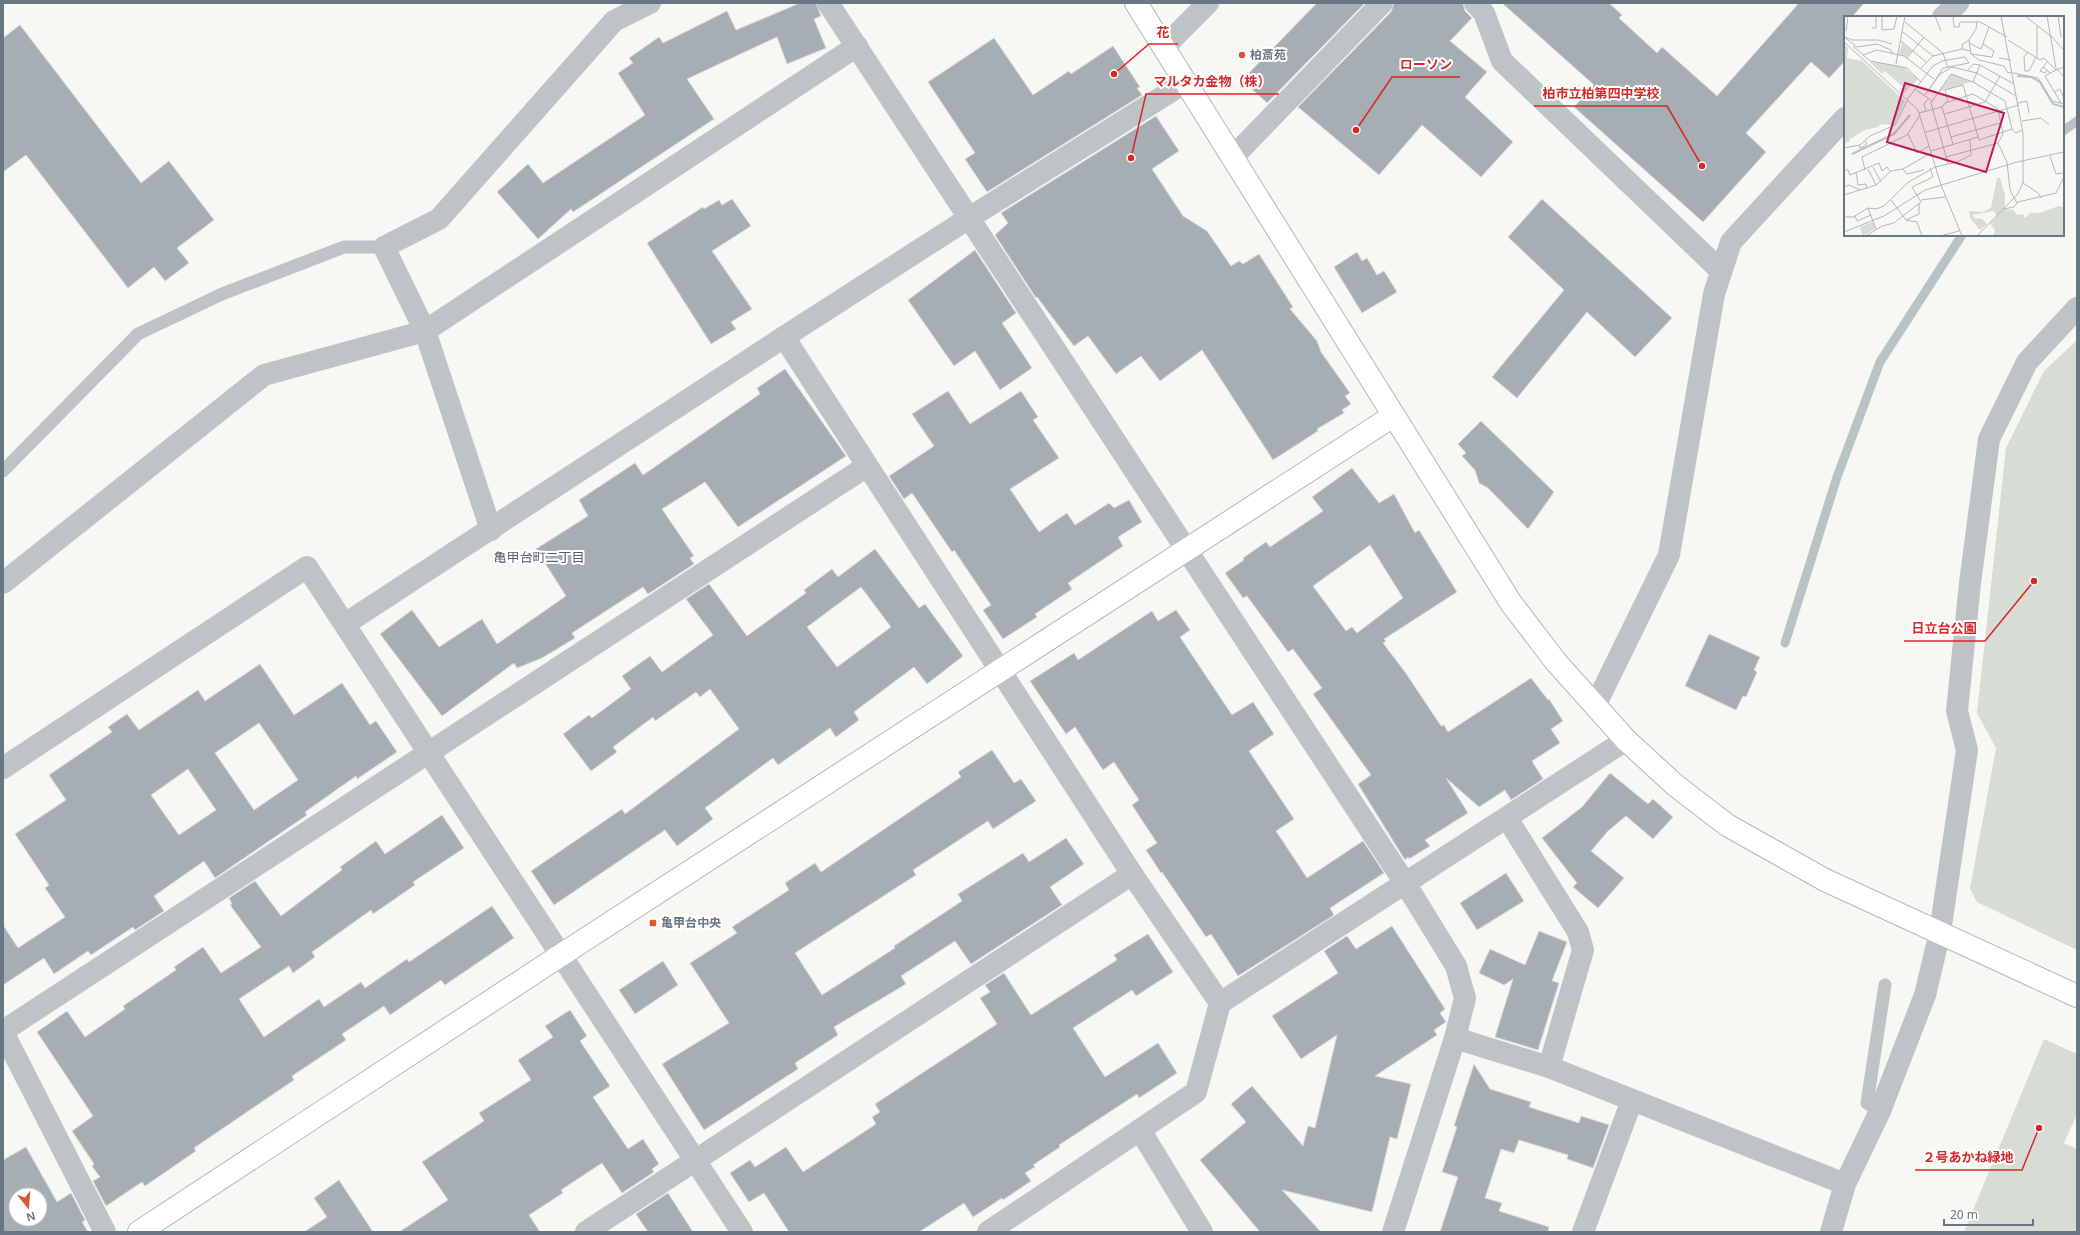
<svg xmlns="http://www.w3.org/2000/svg" width="2080" height="1235" font-family="'Noto Sans','Noto Sans JP',sans-serif">
<style>
.green{fill:#d7dcd4}
.lines{fill:none;stroke-linecap:round;stroke-linejoin:round}
.stream{stroke:#b8c3c6;stroke-width:9}
.building{fill:#a6aeb3;stroke:#d9d9d7;fill-rule:evenodd}
.secondary-casing{stroke:#b3b8bc;stroke-width:24}
.lane{stroke:#bec3c6;stroke-width:13}
.street{stroke:#bec3c6;stroke-width:22}
.secondary{stroke:#fff;stroke-width:22}
.poi-dot{fill:#d65935;stroke:#fff;stroke-width:1.5}
.labels{text-anchor:middle;stroke-width:4;stroke-linejoin:round;paint-order:stroke}
.poi-label{font-size:12px;font-weight:bold;fill:#687783;stroke:#fff;text-anchor:start}
.neighbourhood-label{font-size:13px;fill:#566069;stroke:#fff}
.inset-river{fill:none;stroke:#b8c3c6;stroke-width:2}
.inset-road{fill:none;stroke:#b1b8bd;stroke-width:1}
.view{fill:#c2185b;fill-opacity:0.15;stroke:#c2185b;stroke-width:2}
.inset-edge{fill:none;stroke:#687783;stroke-width:2}
.leader{fill:none;stroke:#d62828;stroke-width:1.5}
.callout-dot{fill:#d62828;stroke:#fff;stroke-width:1.5}
.callout-label{font-size:13px;text-anchor:middle;font-weight:bold;fill:#d62828;stroke:#fff;stroke-width:4;stroke-linejoin:round;paint-order:stroke}
</style>
<rect width="100%" height="100%" fill="#f7f7f4"/>
<g class="green">
<path d="M2077,340V950L1977,902L1970,889L1996,748L1977,713L2006,448L2044,371Z"/>
<path d="M2044,1039L2077,1054V1114L2064,1143L2077,1149V1232H1964Z"/>
</g>
<g class="lines">
<g class="stream">
<path d="M2063,131L2077,121"/>
<path d="M1785,643L1837,477L1880,362L1962,235"/>
</g>
</g>
<g class="building">
<path d="M800,3H816L821,16L814,19L826,48L787,64L777,37L687,79L714,119L573,212L571,209L538,239L497,192L528,164L543,183L645,115L618,73L633,63L629,58L659,37L663,43L727,11L736,30Z"/>
<path d="M1317,3H1365L1267,103L1242,80Z"/>
<path d="M1394,3H1463L1465,11L1472,18L1450,41L1487,72L1465,97L1513,142L1481,177L1422,125L1379,175L1298,107L1391,12Z"/>
<path d="M1502,3H1609L1622,15L1619,18L1657,53L1662,47L1717,96L1799,3H1864L1852,17H1845V61L1829,78L1811,62L1746,133L1766,152L1703,222L1574,107L1594,85Z"/>
<path d="M20,25L141,183L169,161L214,220L177,248L189,263L165,281L154,267L128,288L26,155L3,172V38Z"/>
<path d="M994,38L1033,95L1069,71L1071,74L1113,46L1140,87L1137,88L1142,95L987,192L965,159L975,153L928,82Z"/>
<path d="M1156,116L1179,151L1152,169L1183,216L1207,231L1231,266L1239,261L1243,264L1259,254L1293,307L1290,309L1317,341L1321,352L1350,393L1345,396L1351,404L1342,410L1344,413L1317,429L1318,431L1273,460L1202,350L1160,381L1141,356L1116,374L1088,336L1074,346L1037,297L1036,298L995,235L1008,223L1001,213Z"/>
<path d="M732,199L751,226L712,251L752,309L731,322L736,329L711,344L647,243L703,207L704,209L719,200L722,205Z"/>
<path d="M1542,199L1672,318L1635,357L1587,312L1517,398L1492,377L1564,290L1508,237Z"/>
<path d="M975,250L1016,313L1002,323L1032,368L1000,390L975,351L954,366L908,300Z"/>
<path d="M1357,252L1362,261L1367,258L1377,275L1384,271L1397,292L1362,313L1334,267Z"/>
<path d="M785,369L846,456L738,527L705,482L662,509L694,556L690,558L694,564L648,594L643,587L572,633L575,638L542,658L517,668L514,663L442,716L380,634L412,610L439,647L482,619L497,644L566,596L536,549L588,516L579,500L635,463L643,475L760,394L757,388Z"/>
<path d="M948,391L970,424L1021,391L1038,417L1033,420L1059,458L1010,489L1039,532L1067,513L1075,525L1109,503L1114,508L1129,500L1142,522L1118,537L1123,546L1068,583L1072,589L1035,614L1037,617L1003,639L983,610L991,605L954,550L952,552L912,493L904,499L889,476L934,446L912,414Z"/>
<path d="M1481,421L1554,492L1528,529L1488,488L1479,483L1475,470L1462,456L1466,453L1458,444Z"/>
<path d="M1352,468L1379,503L1394,494L1415,533L1419,530L1457,592L1384,639L1386,641L1383,643L1405,672L1441,726L1444,725L1448,732L1531,678L1548,700L1549,699L1563,721L1551,729L1560,743L1532,761L1543,779L1511,800L1505,790L1479,807L1446,778L1468,813L1425,840L1430,846L1409,859L1408,857L1405,860L1358,784L1371,775L1313,694L1322,688L1293,649L1288,652L1247,596L1243,598L1225,573L1244,560L1243,558L1266,542L1270,547L1323,511L1312,497ZM1370,545L1403,598L1357,633L1352,627L1346,631L1313,586Z"/>
<path d="M875,549L919,608L925,604L963,656L927,684L914,667L854,712L859,720L836,737L830,728L778,765L773,758L705,808L713,819L677,846L665,830L554,905L531,871L622,809L625,814L739,729L710,689L700,697L696,692L655,721L653,717L613,747L617,752L591,771L563,734L589,715L592,718L631,689L622,676L650,656L662,672L713,635L686,599L709,584L747,636L806,593L804,590L832,569L838,577ZM861,587L891,627L837,667L807,627Z"/>
<path d="M1176,610L1190,630L1180,637L1232,715L1253,702L1274,734L1249,751L1294,819L1276,831L1307,878L1363,841L1384,873L1330,908L1334,915L1238,976L1211,934L1206,937L1162,872L1161,873L1146,850L1157,843L1132,805L1139,800L1114,762L1103,770L1075,727L1066,734L1030,681L1074,653L1078,660L1152,611L1158,621Z"/>
<path d="M1709,634L1760,657L1754,670L1757,672L1746,697L1743,696L1736,710L1685,686Z"/>
<path d="M260,664L294,715L342,683L370,725L376,721L397,752L357,779L356,776L305,812L307,815L215,878L204,861L154,896L164,911L135,930L133,927L91,955L88,951L54,974L44,958L3,985V925L18,948L65,917L45,888L49,885L15,834L66,800L49,775L112,732L108,727L127,714L139,730L198,690L205,701ZM259,723L298,780L254,810L215,753ZM188,769L216,810L179,835L151,795Z"/>
<path d="M992,750L1014,783L1021,779L1036,801L993,829L988,821L913,870L916,875L795,953L822,995L895,948L894,946L962,901L958,894L1023,853L1029,862L1066,838L1084,864L1050,887L1062,905L971,964L955,941L901,976L906,984L834,1027L838,1035L795,1063L798,1069L704,1130L662,1064L729,1023L690,963L737,933L732,927L789,890L785,883L815,863L821,872L961,777L958,772Z"/>
<path d="M1610,773L1648,804L1653,799L1673,817L1653,839L1626,816L1608,831L1591,851L1624,878L1598,908L1573,887L1577,883L1542,838L1582,807Z"/>
<path d="M442,815L464,848L413,882L415,885L373,914L371,910L312,952L315,957L293,973L289,966L239,999L264,1037L319,999L324,1007L361,982L365,988L407,959L409,962L492,906L514,938L445,985L441,980L390,1015L384,1006L342,1034L346,1040L292,1076L294,1080L194,1148L196,1151L145,1186L142,1182L106,1206L93,1181L100,1177L92,1166L94,1164L72,1131L93,1116L37,1032L67,1011L85,1037L125,1009L123,1006L176,970L174,967L203,947L221,973L261,947L230,905L232,904L229,898L255,881L281,916L342,870L340,867L376,841L385,854Z"/>
<path d="M1506,873L1524,901L1477,930L1460,903Z"/>
<path d="M1392,926L1445,1009L1440,1013L1446,1022L1434,1030L1437,1035L1375,1076L1411,1084L1397,1139L1390,1137L1372,1212L1282,1190L1321,1232H1260L1200,1160L1246,1122L1231,1104L1252,1086L1303,1146L1308,1126L1315,1128L1337,1035L1301,1059L1272,1016L1338,973L1324,951L1347,936L1356,949Z"/>
<path d="M1539,931L1567,942L1552,981L1559,983L1538,1050L1495,1037L1513,979L1504,985L1479,973L1490,949L1525,965Z"/>
<path d="M1148,934L1173,972L1136,996L1132,990L1073,1028L1105,1077L1158,1043L1177,1073L1139,1098L1137,1094L1059,1145L1060,1147L1033,1165L1035,1167L1025,1173L1031,1181L1003,1200L1002,1198L973,1217L964,1203L919,1232H789L764,1193L749,1202L730,1173L750,1160L755,1167L786,1147L803,1172L876,1124L872,1117L880,1112L875,1104L997,1024L980,998L990,992L985,985L1004,973L1031,1015L1117,960L1114,955Z"/>
<path d="M663,961L678,985L635,1014L619,990Z"/>
<path d="M570,1010L587,1036L580,1041L610,1086L593,1097L628,1149L643,1139L659,1164L652,1169L654,1172L622,1193L602,1163L561,1190L563,1193L529,1215L540,1232H399L448,1200L422,1162L484,1121L479,1113L531,1080L518,1060L553,1037L545,1026Z"/>
<path d="M1474,1064L1490,1089L1531,1102L1529,1107L1579,1123L1581,1116L1609,1125L1593,1168L1567,1159L1568,1155L1519,1140L1514,1153L1501,1149L1485,1198L1502,1203L1499,1211L1549,1227L1548,1232H1440L1458,1177L1442,1172L1457,1127L1454,1126Z"/>
<path d="M26,1147L57,1202L71,1193L85,1220L82,1222L88,1232H3V1160ZM16,1195H40V1219H16Z"/>
<path d="M339,1180L373,1232H304L327,1217L314,1198Z"/>
<path d="M668,1193L693,1232H648L636,1214Z"/>
</g>
<g class="lines">
<g class="secondary-casing">
<g id="secondary">
<path d="M1136,3L1511,603L1556,662L1626,740L1675,785L1727,825L1825,880L2077,996"/>
<path d="M139,1232L561,955L1393,416"/>
</g>
</g>
<g class="lane">
<path d="M3,471L138,334L222,294L344,247H384"/>
<path d="M1880,1111L1867,1103L1885,985"/>
</g>
<g class="street">
<path d="M828,3L1405,883L1456,966L1465,998L1455,1038L1393,1232"/>
<path d="M1475,3L1484,13L1502,61L1721,271"/>
<path d="M1943,17L1958,3"/>
<path d="M1164,47L1208,3"/>
<path d="M1232,158L1382,3"/>
<path d="M784,337L1132,874L1220,1003L1196,1092L988,1232"/>
<path d="M491,530L425,331L384,247L439,219L614,21L650,3"/>
<path d="M3,583L264,375L425,331L857,46"/>
<path d="M345,624L784,337L969,218L1186,82"/>
<path d="M1595,706L1669,555L1714,294L1731,242L1845,118"/>
<path d="M3,768L307,567L742,1232"/>
<path d="M1507,818L1578,932L1583,950L1549,1067"/>
<path d="M1220,1003L1626,740"/>
<path d="M3,1031L867,466"/>
<path d="M3,1032L105,1232"/>
<path d="M1455,1038L1549,1067L1845,1184"/>
<path d="M1140,1130L1202,1232"/>
<path d="M586,1232L1132,874"/>
<path d="M1583,1232L1632,1100"/>
<path d="M1831,1232L1845,1184L1880,1111L1925,995L1940,932L1967,750L1957,711L1970,583L1989,439L2027,362L2077,308"/>
</g>
<use href="#secondary" class="secondary"/>
</g>
<g class="poi-dot">
<circle cx="1242" cy="55" r="4"/>
<rect x="649" y="919" width="8" height="8" rx="2"/>
</g>
<g class="labels">
<g class="poi-label">
<text x="1250" y="59">柏斎苑</text>
<text x="661" y="927">亀甲台中央</text>
</g>
<g class="neighbourhood-label">
<text x="539" y="562">亀甲台町二丁目</text>
</g>
</g>
<g transform="translate(1844 16)">
<rect width="220" height="220" fill="#f7f7f4"/>
<path d="M58,27L68,35L63,41L55,38ZM0,28L4,32L3,42L18,45L61,85L50,109L37,108L34,111L21,114L6,123L5,126L0,127ZM19,39L26,46L52,49L62,53L74,63L60,77L57,75L60,72L41,55L38,58ZM108,58L127,66L95,76L106,60ZM153,162H156L161,179V193L169,194L173,199L179,198L181,202L186,197H195L215,190L220,191V220H149L151,214L146,207L153,200L150,195L129,199L130,202L138,203L143,208L136,214L126,202L125,195L139,196L147,192ZM29,206L31,213L19,220L16,211Z" fill="#d7dcd4"/>
<path class="inset-river" d="M173,60L187,61L196,66L209,88L220,91M8,138L50,118L66,99"/>
<path class="inset-road" d="M38,0V14L50,13L53,0M91,0L97,15M109,0L110,11H115L116,6H136L163,21M181,0L208,21L220,34M203,0L212,52L220,61M214,0L217,21M61,6L99,37L104,52M133,6L132,13L125,24L127,38L135,44L160,50L164,57L169,56M28,12H32V0M2,15L4,0M59,16L89,40M0,21L13,31L33,28L47,34L49,38M1,21L8,24H34L48,28M125,24L119,28L118,33L126,35M164,24L196,44L200,42L212,54L220,51M57,25L82,46M0,26L74,94L97,169L118,220M125,27L137,33L145,11M9,30L26,45L63,52L77,66M184,36L180,41L181,55H185L192,41M127,38L148,41L150,35L139,28M19,39L33,34L60,40L90,63M63,42L80,21M155,42L167,44M193,42V10M52,48L61,0M199,51L206,57L212,54M77,52L89,40L118,33M124,54L129,48L136,49L170,68M203,54L201,57L196,55L203,46M169,57L194,62L208,85L220,88M206,57L201,60L217,87M129,66L136,49M71,73L88,85M210,76L216,73L220,82M80,80L96,58L108,51L133,57L172,80M104,86L101,74L119,69L135,124L168,113M174,87L183,85L185,97M82,95L80,88L84,83M75,97L98,91M101,98L141,86L156,60M178,105L197,102L205,109M82,116L175,89M64,118L73,137L85,130M107,121L156,107M154,127L163,146L166,174L173,187M15,129L16,132L19,131L23,128L21,125M0,132L16,129L26,120L51,109L65,81L89,50L98,45L121,41L125,47L99,52L85,74M87,135L134,121M206,140L212,158L220,157M102,141L154,127L159,118L154,93L129,78L101,87L98,91L109,128M104,148L87,87L107,58L129,66L161,85L168,113L172,117L178,114M29,151L37,166M91,151L113,146L127,139L126,124M24,153L32,169M59,153L63,158L80,154M0,154H4L6,159L35,147L38,155L43,151L46,155M21,154L18,141L63,119L76,99M12,156L14,169L22,168L23,173M179,167L194,177L197,182M0,171L5,169L16,174M0,179L32,169L47,155L59,153L87,137M47,184L62,204L73,206L78,220M77,184L101,181M24,192L32,213M159,193L170,191L174,186L212,177L220,161M11,200L13,205L27,199M0,201H9L24,192L32,193L40,190L63,167L91,151M62,204L75,198V187M0,216L40,200L81,174L173,146L220,136M22,220L38,210L50,207L77,186L68,171L89,161L86,152M96,220L115,215M133,220L173,179L179,167V117L157,0"/>
<path class="view" d="M61,67L160,97L142,156L43,126Z"/>
<rect width="220" height="220" class="inset-edge"/>
</g>
<path class="leader" d="M1114 74L1149 44H1178M1356 130L1392 77H1460M1131 158L1146 94H1279M1702 166L1667 106H1534M2034 581L1985 641H1904M2039 1128L2022 1170H1915"/>
<g class="callout-dot">
<circle cx="1114" cy="74" r="4"/>
<circle cx="1356" cy="130" r="4"/>
<circle cx="1131" cy="158" r="4"/>
<circle cx="1702" cy="166" r="4"/>
<circle cx="2034" cy="581" r="4"/>
<circle cx="2039" cy="1128" r="4"/>
</g>
<g class="callout-label">
<text x="1163" y="37">花</text>
<text x="1426" y="69">ローソン</text>
<text x="1212" y="86">マルタカ金物（株）</text>
<text x="1601" y="98">柏市立柏第四中学校</text>
<text x="1944" y="633">日立台公園</text>
<text x="1968" y="1162">２号あかね緑地</text>
</g>
<rect width="2080" height="1235" fill="none" stroke="#687783" stroke-width="8"/>
<g transform="translate(28 1207) rotate(163)"><circle r="19" fill="#ffffff" stroke="#c3c9cd"/>
<path d="M0-3L7 15L0 10L-7 15Z" fill="#d65935"/>
<text y="-6" font-size="11" font-weight="bold" text-anchor="middle" fill="#687783">N</text>
</g>
<path d="M1944 1219v6h89v-6" fill="none" stroke="#687783" stroke-width="2"/>
<text x="1950" y="1219" font-size="12" fill="#687783" stroke="#ffffff" stroke-width="3" paint-order="stroke">20 m</text>
</svg>
